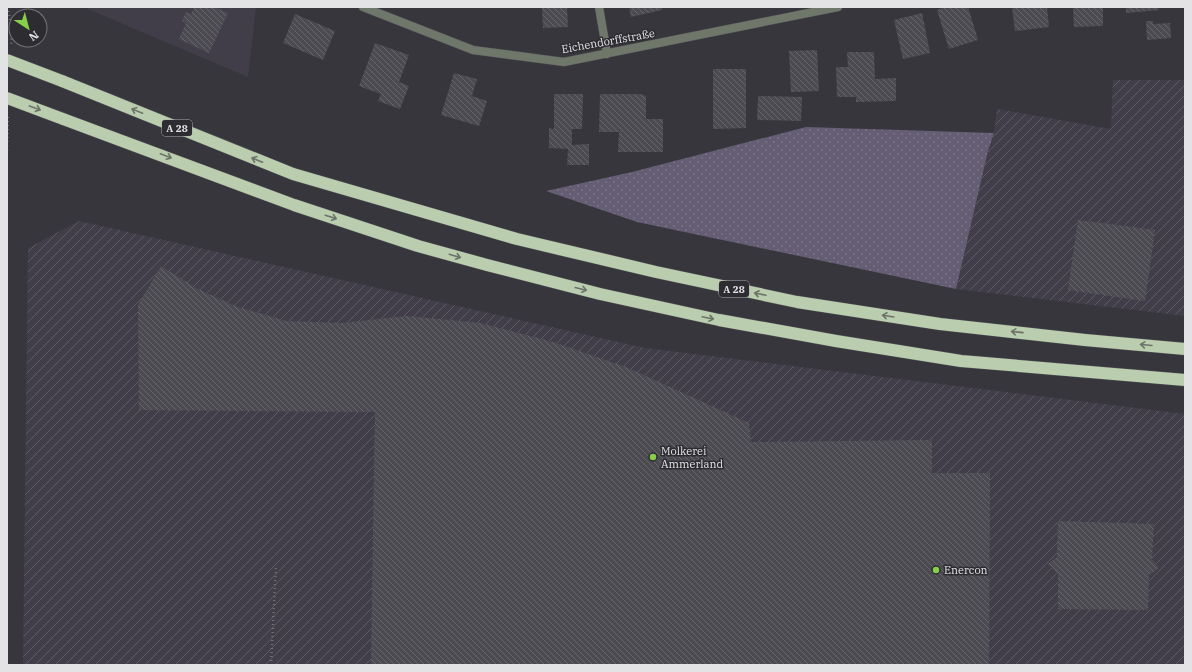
<svg xmlns="http://www.w3.org/2000/svg" width="1192" height="672" font-family="'IBM Plex Serif',serif">
<style>
.built{fill:#413e49}
.industrial{fill:url(#industrial-furrows)}
.grass{fill:url(#grass-dots)}
.building{fill:url(#building-back-hatch)}
.lines{fill:none;stroke-linecap:round;stroke-linejoin:round}
.minor-casing{stroke:#535257;stroke-width:9}
.motorway-casing{stroke:#535257;stroke-width:13}
.path{stroke:#717075;stroke-width:2.5;stroke-dasharray:1 3;stroke-linecap:butt}
.minor{stroke:#6f766a;stroke-width:8}
.motorway{stroke:#bacdae;stroke-width:12}
.motorway-bridge-casing{stroke:#535257;stroke-width:13;stroke-linecap:butt}
.motorway-bridge{stroke:#bacdae;stroke-width:12}
.oneway{stroke:#6c7469}
.poi-dot{fill:#87cf4a;stroke:#2d2c31;stroke-width:1.5}
.labels{text-anchor:middle;stroke-width:3;stroke-linejoin:round;paint-order:stroke}
.shield{fill:#2d2c31;stroke:#acabaf;stroke-width:1}
.shield-label{font-size:10px;font-weight:bold;fill:#e3e2e5}
.street-label{font-size:11px;fill:#e3e2e5;stroke:#2d2c31}
.poi-label{font-size:11px;fill:#e3e2e5;stroke:#2d2c31;text-anchor:start}
</style>
<defs>
<pattern id="industrial-furrows" width="10" height="10" patternUnits="userSpaceOnUse"><rect width="10" height="10" fill="#413e49"/><path d="M-1 1l2-2M0 10L10 0M9 11l2-2" fill="none" stroke="#5c5a63"/></pattern>
<pattern id="grass-dots" width="8" height="8" patternUnits="userSpaceOnUse"><rect width="8" height="8" fill="#645d73"/><path d="M2 2h.1M6 6h.1" fill="none" stroke="#7a7487" stroke-width="1.8" stroke-linecap="round"/></pattern>
<pattern id="building-back-hatch" width="6" height="6" patternUnits="userSpaceOnUse"><rect width="6" height="6" fill="#4d4b52"/><path d="M-1 5l2 2M0 0l6 6M5-1l2 2" fill="none" stroke="#66656b"/></pattern>
</defs>
<rect width="100%" height="100%" fill="#37363c"/>
<path class="built" d="M83,7H256L248,77Z"/>
<g class="industrial">
<path d="M1113,80H1185V316L956,289L988,151L994,133L997,109L1111,129Z"/>
<path d="M79,221L645,348L1185,414V665H23L28,248Z"/>
</g>
<path class="grass" d="M806,127L994,133L988,151L956,289L637,222L546,191L632,172Z"/>
<g class="building">
<path d="M194,7H214L228,13L209,53L179,39L186,23L182,21L186,12L191,14Z"/>
<path d="M542,7H567L568,27L543,28Z"/>
<path d="M629,7H662V10L631,17Z"/>
<path d="M945,7H968L978,40L949,49L937,10Z"/>
<path d="M1012,7H1047L1049,27L1015,31Z"/>
<path d="M1073,7H1103V26L1074,27Z"/>
<path d="M1126,7H1158L1159,10L1126,13Z"/>
<path d="M922,13L930,53L903,59L894,20Z"/>
<path d="M295,14L335,31L323,60L283,43Z"/>
<path d="M1146,21H1153V24L1170,23L1171,38L1147,40Z"/>
<path d="M375,43L409,55L399,82L409,86L400,109L378,101L381,94L359,86Z"/>
<path d="M817,50L819,91L791,92L789,51Z"/>
<path d="M847,52H874L875,79L896,78V101L856,102V97H837L836,67H848Z"/>
<path d="M713,69H746V128L713,129Z"/>
<path d="M454,73L477,79L472,96L487,101L479,126L441,115Z"/>
<path d="M554,94H583L582,129H572V145L589,144V165H567L568,149L549,148V128L554,129Z"/>
<path d="M600,94H640L646,96V119H663V152H618L619,132H599Z"/>
<path d="M758,96L802,97L801,121L757,120Z"/>
<path d="M1078,220L1155,230L1145,301L1068,290Z"/>
<path d="M161,266L196,288L235,306L286,321L342,323L407,316L481,323L553,342L626,367L749,423L751,442L932,440V473H990L989,665H371L375,412L139,410L138,305Z"/>
<path d="M1058,521L1154,524L1152,559L1159,568L1149,575L1148,610L1058,609V574L1048,564L1057,557Z"/>
</g>
<g class="lines">
<g class="minor-casing">
<g id="minor">
<path d="M363,7L473,50L564,62L838,7"/>
<path d="M599,7L607,54"/>
</g>
</g>
<g class="motorway-casing">
<g id="motorway">
<path d="M62,81L293,174L517,239L656,272L797,302L940,324L1085,340L1185,349"/>
<path d="M63,119L294,205L418,246L487,265L600,294L719,320L836,341L961,361L1185,380"/>
</g>
</g>
<g class="path">
<path d="M8,7L12,32L11,46"/>
<path d="M7,150L8,115"/>
<path d="M271,665L276,565"/>
</g>
<use href="#minor" class="minor"/>
<use href="#motorway" class="motorway"/>
<g class="motorway-bridge-casing">
<g id="motorway-bridge">
<path d="M7,60L62,81"/>
<path d="M7,98L63,119"/>
</g>
</g>
<use href="#motorway-bridge" class="motorway-bridge"/>
</g>
<defs><path id="oneway-shaft" d="M-6 0H5M1.5-3L5.5 0L1.5 3" fill="none" stroke-width="1.6" stroke-linecap="round" stroke-linejoin="round"/></defs>
<g class="oneway">
<use href="#oneway-shaft" transform="translate(35 108) rotate(20)"/>
<use href="#oneway-shaft" transform="translate(137 111) rotate(-158)"/>
<use href="#oneway-shaft" transform="translate(166 156) rotate(21)"/>
<use href="#oneway-shaft" transform="translate(257 160) rotate(-158)"/>
<use href="#oneway-shaft" transform="translate(331 217) rotate(18)"/>
<use href="#oneway-shaft" transform="translate(455 256) rotate(16)"/>
<use href="#oneway-shaft" transform="translate(581 289) rotate(14)"/>
<use href="#oneway-shaft" transform="translate(760 294) rotate(-168)"/>
<use href="#oneway-shaft" transform="translate(888 316) rotate(-171)"/>
<use href="#oneway-shaft" transform="translate(708 318) rotate(12)"/>
<use href="#oneway-shaft" transform="translate(1017 332) rotate(-174)"/>
<use href="#oneway-shaft" transform="translate(1146 345) rotate(-175)"/>
</g>
<g class="poi-dot">
<circle cx="653" cy="457" r="4"/>
<circle cx="936" cy="570" r="4"/>
</g>
<g class="labels">
<g class="shield">
<rect x="162" y="120" width="30" height="16" rx="3"/>
<rect x="719" y="281" width="30" height="16" rx="3"/>
</g>
<g class="shield-label">
<text x="177" y="132">A 28</text>
<text x="734" y="293">A 28</text>
</g>
<g class="street-label">
<text transform="translate(608 41) rotate(-10)" y="4">Eichendorffstraße</text>
</g>
<g class="poi-label">
<text x="661" y="455">Molkerei<tspan x="661" dy="13">Ammerland</tspan></text>
<text x="944" y="574">Enercon</text>
</g>
</g>
<rect width="1192" height="672" fill="none" stroke="#e3e2e5" stroke-width="16"/>
<g transform="translate(28 28) rotate(144)"><circle r="19" fill="#2d2c31" stroke="#767579"/>
<path d="M0-3L7 15L0 10L-7 15Z" fill="#87cf4a"/>
<text y="-6" font-size="11" font-weight="bold" text-anchor="middle" fill="#e3e2e5">N</text>
</g>
</svg>
